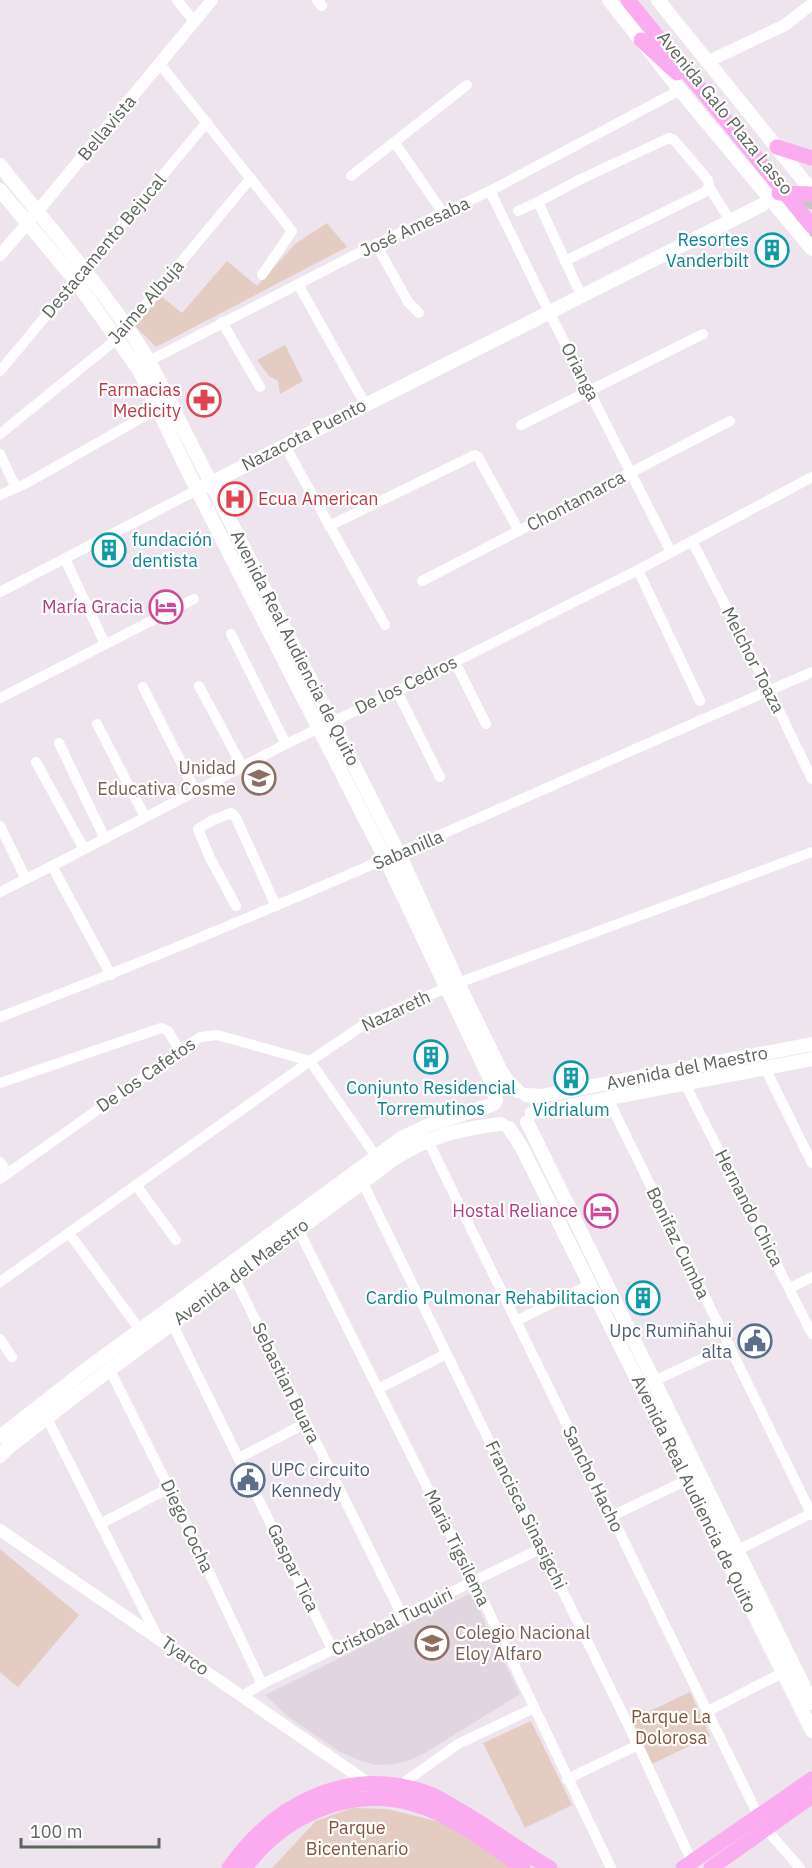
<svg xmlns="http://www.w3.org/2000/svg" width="812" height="1868" font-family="'IBM Plex Sans',sans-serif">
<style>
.education{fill:#e1d5e0}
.green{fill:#e4ccc2}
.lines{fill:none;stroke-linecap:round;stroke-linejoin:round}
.secondary-tunnel{stroke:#cac4c9;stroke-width:14;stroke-dasharray:14 7;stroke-linecap:butt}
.minor{stroke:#fff;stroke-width:10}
.tertiary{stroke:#fff;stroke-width:12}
.secondary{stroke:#fff;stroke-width:14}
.primary{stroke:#fbacf1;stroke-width:15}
.labels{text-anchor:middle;stroke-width:4.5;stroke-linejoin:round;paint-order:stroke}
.street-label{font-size:18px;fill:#5d645c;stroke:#fff}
.culture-label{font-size:18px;fill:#0d838f;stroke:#fff;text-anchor:end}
.health-label{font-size:18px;fill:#be3a42;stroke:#fff;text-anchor:end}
.hotel-label{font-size:18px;fill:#b23c85;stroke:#fff;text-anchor:end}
.education-label{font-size:18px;fill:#785e54;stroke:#fff;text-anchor:end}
.service-label{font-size:18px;fill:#4e5e75;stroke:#fff;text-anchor:end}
.park-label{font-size:18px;fill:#85533a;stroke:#fff}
</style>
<rect width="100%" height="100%" fill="#eee4ed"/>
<path class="education" d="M471,1593L520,1694L425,1753L408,1761L395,1764L375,1765L359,1760L340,1752L287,1716L265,1695Z"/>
<g class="green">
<path d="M327,223L347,247L156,347L135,326L161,296L182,313L227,261L257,286L295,244Z"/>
<path d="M285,345L303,381L280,394L278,381L269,376L257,360Z"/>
<path d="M0,1549L79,1615L18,1687L0,1672Z"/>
<path d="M690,1692L710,1736L652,1764L631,1720Z"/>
<path d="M531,1721L572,1805L525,1828L483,1743Z"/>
<path d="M352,1808L387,1809L452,1825L517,1868H272L316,1821Z"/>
</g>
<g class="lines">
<path class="secondary-tunnel" d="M812,195C800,212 801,219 812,237"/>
<g class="minor">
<path d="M177,0L194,21"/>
<path d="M317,0L322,6"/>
<path d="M160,64L292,231L262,275"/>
<path d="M395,143L443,213"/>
<path d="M351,176L467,85"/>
<path d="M490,191L549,312L671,552"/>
<path d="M538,202L581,179L669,138L674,140L708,180L709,187L726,214"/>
<path d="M518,211L538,202L581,295"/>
<path d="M376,244L408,302L419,313"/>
<path d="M565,261L705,192L709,187"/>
<path d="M298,284L365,404"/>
<path d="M222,322L260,387"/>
<path d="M149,361L376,244L490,191L680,90"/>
<path d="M0,371L207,122"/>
<path d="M521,425L703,334"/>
<path d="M0,434L118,338L251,178"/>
<path d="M285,446L385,625"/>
<path d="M0,454L16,488"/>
<path d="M0,495L27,483L157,409"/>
<path d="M329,526L475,455L478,457L519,531"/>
<path d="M692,541L769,690L812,779"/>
<path d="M65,559L105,644"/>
<path d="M638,570L700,701"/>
<path d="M422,581L730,421"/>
<path d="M0,592L197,490"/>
<path d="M231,634L286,744"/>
<path d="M455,662L486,724"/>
<path d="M199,686L242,766"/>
<path d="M143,687L195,790"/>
<path d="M397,691L440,777"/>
<path d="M0,698L194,599"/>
<path d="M97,724L145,817"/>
<path d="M59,743L105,839"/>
<path d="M36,762L84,849"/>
<path d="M0,826L26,879"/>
<path d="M52,866L111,975"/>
<path d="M0,892L52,866L286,744L397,691L638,570L812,477"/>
<path d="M236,906L210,858L198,829L213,820L231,813L236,818L276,906"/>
<path d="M0,1017C275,913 542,788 812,672"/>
<path d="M310,1061L380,1162"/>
<path d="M765,1068L812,1163"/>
<path d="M684,1082L812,1334"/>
<path d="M0,1083L161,1028L168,1031L180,1051"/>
<path d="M608,1099L812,1515"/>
<path d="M428,1141L759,1817"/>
<path d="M0,1162L8,1173"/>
<path d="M360,1177L638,1745L692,1862"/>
<path d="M0,1179L200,1037L217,1035L310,1061"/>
<path d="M136,1185L176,1240"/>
<path d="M298,1229L474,1581L611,1868"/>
<path d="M69,1233L140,1330"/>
<path d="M234,1277L403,1617"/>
<path d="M0,1282L310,1061L371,1020L458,983L812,852"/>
<path d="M790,1288L812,1277"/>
<path d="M516,1321L591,1284"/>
<path d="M172,1323L333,1651"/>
<path d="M0,1339L12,1357"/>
<path d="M110,1370L169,1488L262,1684"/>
<path d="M654,1381L729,1346"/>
<path d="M378,1389L446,1354"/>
<path d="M47,1418L157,1636"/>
<path d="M239,1458L306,1423"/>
<path d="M612,1516L687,1480"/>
<path d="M100,1524L169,1488"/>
<path d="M736,1551L812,1513"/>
<path d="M242,1696L262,1684L542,1548"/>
<path d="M708,1711L782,1673"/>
<path d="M567,1779L638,1745"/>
<path d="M399,1786L458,1744L534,1708"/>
<path d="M766,1829L800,1868"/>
</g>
<g class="tertiary">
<path d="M707,62L785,25L812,4"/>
<path d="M0,255L27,224L212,0"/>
<path d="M0,1530L368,1783"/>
</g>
<g class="secondary">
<path d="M609,0L680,90L812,249"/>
<path d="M658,0L812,191"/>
<path d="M0,165C51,230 106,291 149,361L399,854L458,983L501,1071L508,1082L518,1091"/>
<path d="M0,190L75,280L139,370L197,490L386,860L490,1079L496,1100"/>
<path d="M205,486L762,205"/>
<path d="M526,1095L541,1096L812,1044"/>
<path d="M532,1113L812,1059"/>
<path d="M527,1122L812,1703"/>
<path d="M509,1128L521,1146L812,1731"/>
<path d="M0,1437L84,1371L403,1137L429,1125L494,1104"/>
<path d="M0,1456L9,1447L92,1383L394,1159C427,1137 462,1128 501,1124"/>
</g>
<g class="primary">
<path d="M628,0L812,226"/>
<path d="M641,40L677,73"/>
<path d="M777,147L812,158"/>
<path d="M779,193L812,194"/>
<path d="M229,1868C275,1802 351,1764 430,1794C438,1797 446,1802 454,1807C487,1825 517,1849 550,1868"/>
<path d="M245,1868C283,1816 349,1786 413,1804C453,1815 489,1845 523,1868"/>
<path d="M683,1868L812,1779"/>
<path d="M711,1868L812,1796"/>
</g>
</g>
<defs>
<g id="building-ring" transform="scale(1.725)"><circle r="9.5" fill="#fff" stroke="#0f9aa8" stroke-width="1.5"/><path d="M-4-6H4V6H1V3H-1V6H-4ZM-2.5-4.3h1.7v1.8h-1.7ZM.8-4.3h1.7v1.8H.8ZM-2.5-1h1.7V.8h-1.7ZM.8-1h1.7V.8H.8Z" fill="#0f9aa8"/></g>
<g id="pharmacy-ring" transform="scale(1.725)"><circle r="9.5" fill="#fff" stroke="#e0444e" stroke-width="1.5"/><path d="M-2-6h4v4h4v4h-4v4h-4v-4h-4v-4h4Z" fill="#e0444e"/></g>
<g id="hospital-ring" transform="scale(1.725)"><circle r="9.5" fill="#fff" stroke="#e0444e" stroke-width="1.5"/><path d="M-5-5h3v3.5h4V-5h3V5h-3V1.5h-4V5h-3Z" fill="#e0444e"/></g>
<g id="hotel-ring" transform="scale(1.725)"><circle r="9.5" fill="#fff" stroke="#d1479c" stroke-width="1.5"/><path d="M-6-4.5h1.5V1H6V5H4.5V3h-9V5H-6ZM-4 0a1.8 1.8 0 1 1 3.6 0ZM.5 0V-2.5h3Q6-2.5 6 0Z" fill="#d1479c"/></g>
<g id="school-ring" transform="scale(1.725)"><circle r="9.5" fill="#fff" stroke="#8d6e63" stroke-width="1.5"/><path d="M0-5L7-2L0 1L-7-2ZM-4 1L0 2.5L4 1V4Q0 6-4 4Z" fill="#8d6e63"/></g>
<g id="civic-ring" transform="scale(1.725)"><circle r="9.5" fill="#fff" stroke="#5c6f8a" stroke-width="1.5"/><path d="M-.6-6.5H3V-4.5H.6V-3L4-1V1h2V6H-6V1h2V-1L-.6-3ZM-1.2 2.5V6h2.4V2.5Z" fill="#5c6f8a"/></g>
<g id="university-ring" transform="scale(1.725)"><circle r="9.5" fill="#fff" stroke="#8d6e63" stroke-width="1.5"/><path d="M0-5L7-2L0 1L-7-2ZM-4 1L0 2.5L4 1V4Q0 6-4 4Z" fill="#8d6e63"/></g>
</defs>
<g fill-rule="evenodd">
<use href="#building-ring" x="772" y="250"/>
<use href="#pharmacy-ring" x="204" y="400"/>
<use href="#hospital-ring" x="235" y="499"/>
<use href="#building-ring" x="109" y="550"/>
<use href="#hotel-ring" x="166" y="607"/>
<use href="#school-ring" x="259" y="778"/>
<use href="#building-ring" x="431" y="1057"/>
<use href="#building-ring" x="571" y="1078"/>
<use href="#hotel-ring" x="601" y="1211"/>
<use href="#building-ring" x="643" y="1298"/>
<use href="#civic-ring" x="755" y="1341"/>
<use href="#civic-ring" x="248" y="1480"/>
<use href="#university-ring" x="432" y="1643"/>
</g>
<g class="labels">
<g class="street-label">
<text transform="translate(725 113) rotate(51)" y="6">Avenida Galo Plaza Lasso</text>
<text transform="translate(107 128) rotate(-50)" y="6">Bellavista</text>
<text transform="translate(415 227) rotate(-25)" y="6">José Amesaba</text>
<text transform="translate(104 246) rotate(-50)" y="6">Destacamento Bejucal</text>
<text transform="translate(146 302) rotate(-49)" y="6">Jaime Albuja</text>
<text transform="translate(580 372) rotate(63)" y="6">Orianga</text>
<text transform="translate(304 435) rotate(-27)" y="6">Nazacota Puento</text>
<text transform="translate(576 501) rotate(-28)" y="6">Chontamarca</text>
<text transform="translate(295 648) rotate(63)" y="6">Avenida Real Audiencia de Quito</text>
<text transform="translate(753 660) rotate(63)" y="6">Melchor Toaza</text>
<text transform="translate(406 685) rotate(-26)" y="6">De los Cedros</text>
<text transform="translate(408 850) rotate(-23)" y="6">Sabanilla</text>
<text transform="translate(396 1011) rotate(-25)" y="6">Nazareth</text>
<text transform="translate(687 1068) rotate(-11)" y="6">Avenida del Maestro</text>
<text transform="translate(146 1075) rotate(-35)" y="6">De los Cafetos</text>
<text transform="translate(749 1208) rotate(63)" y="6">Hernando Chica</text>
<text transform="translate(678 1243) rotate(64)" y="6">Bonifaz Cumba</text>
<text transform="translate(241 1272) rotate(-37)" y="6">Avenida del Maestro</text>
<text transform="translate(286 1383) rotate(64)" y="6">Sebastian Buara</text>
<text transform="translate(593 1479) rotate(64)" y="6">Sancho Hacho</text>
<text transform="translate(694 1494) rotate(64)" y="6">Avenida Real Audiencia de Quito</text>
<text transform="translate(526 1515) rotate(64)" y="6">Francisca Sinasigchi</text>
<text transform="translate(187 1526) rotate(65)" y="6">Diego Cocha</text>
<text transform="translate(457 1548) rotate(64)" y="6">Maria Tigsilema</text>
<text transform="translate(293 1568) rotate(64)" y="6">Gaspar Tica</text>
<text transform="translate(392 1622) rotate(-26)" y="6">Cristobal Tuquiri</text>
<text transform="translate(185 1656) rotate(35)" y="6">Tyarco</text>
</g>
<g class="culture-label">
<text x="749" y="246">Resortes<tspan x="749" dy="21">Vanderbilt</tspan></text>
<text x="132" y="546" text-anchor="start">fundación<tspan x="132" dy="21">dentista</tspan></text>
<text x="431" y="1094" text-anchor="middle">Conjunto Residencial<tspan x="431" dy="21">Torremutinos</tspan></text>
<text x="571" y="1116" text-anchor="middle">Vidrialum</text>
<text x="620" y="1304">Cardio Pulmonar Rehabilitacion</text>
</g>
<g class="health-label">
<text x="181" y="396">Farmacias<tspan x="181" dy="21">Medicity</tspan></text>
<text x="258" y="505" text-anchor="start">Ecua American</text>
</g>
<g class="hotel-label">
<text x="143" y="613">María Gracia</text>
<text x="578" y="1217">Hostal Reliance</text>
</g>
<g class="education-label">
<text x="236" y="774">Unidad<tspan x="236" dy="21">Educativa Cosme</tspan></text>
<text x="455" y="1639" text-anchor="start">Colegio Nacional<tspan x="455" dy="21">Eloy Alfaro</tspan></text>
</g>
<g class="service-label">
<text x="732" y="1337">Upc Rumiñahui<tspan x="732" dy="21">alta</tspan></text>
<text x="271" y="1476" text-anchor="start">UPC circuito<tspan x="271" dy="21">Kennedy</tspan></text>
</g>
<g class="park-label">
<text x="671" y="1723">Parque La<tspan x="671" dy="21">Dolorosa</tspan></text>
<text x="357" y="1834">Parque<tspan x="357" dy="21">Bicentenario</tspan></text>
</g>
</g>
<path d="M21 1838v9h138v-9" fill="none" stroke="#5d645c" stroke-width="3"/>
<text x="30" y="1838" font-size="18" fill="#5d645c" stroke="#ffffff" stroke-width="4.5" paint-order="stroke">100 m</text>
</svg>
